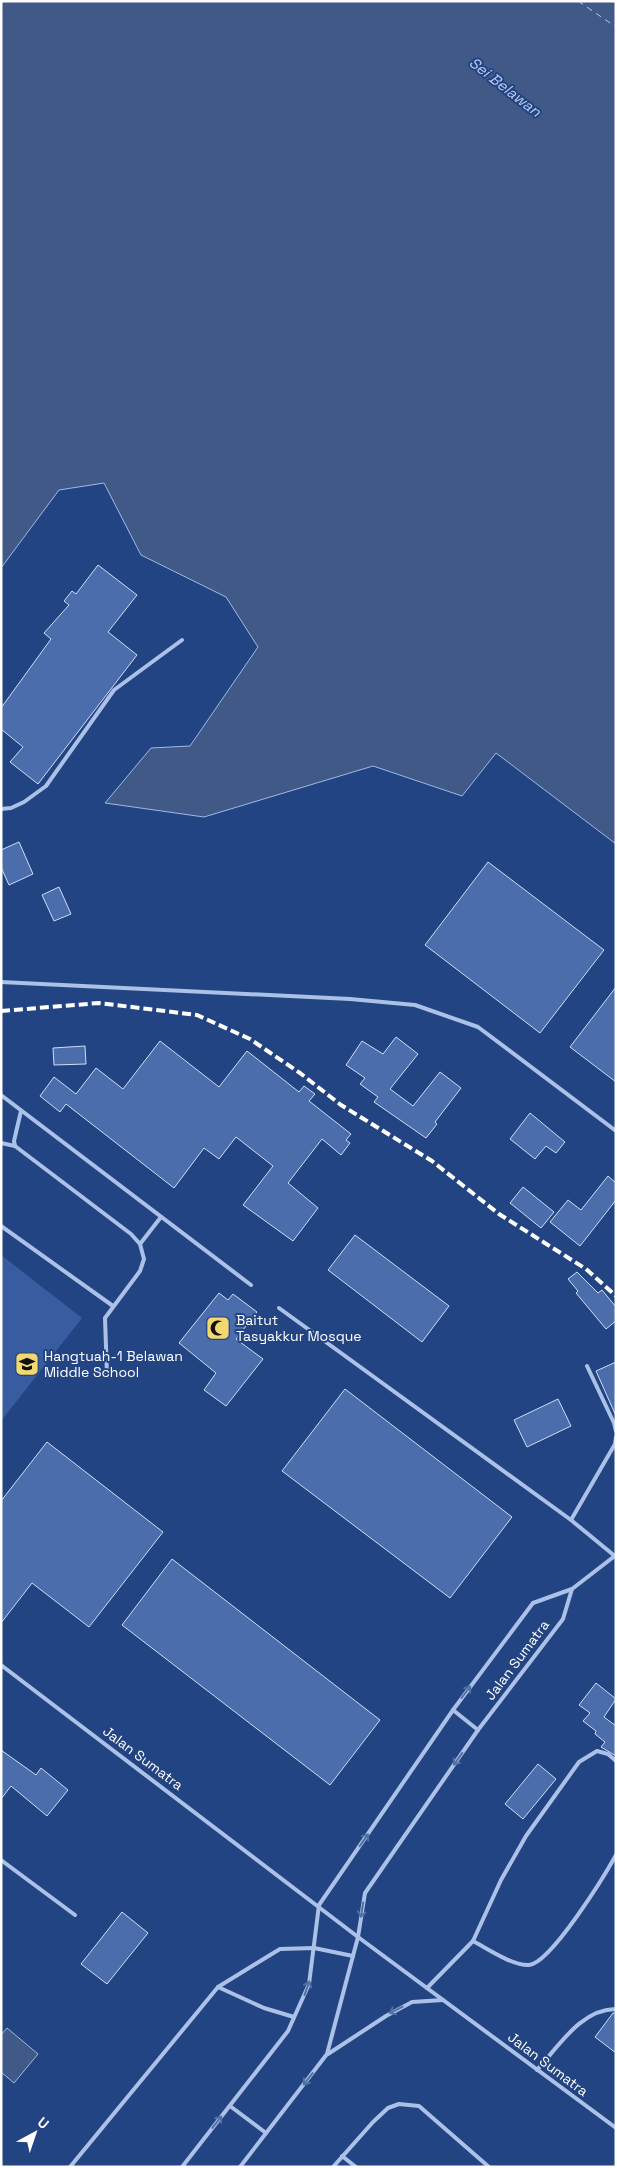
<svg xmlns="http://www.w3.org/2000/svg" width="617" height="2168" font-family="'Space Grotesk',sans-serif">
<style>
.green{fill:#385ca0}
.water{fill:#415987;stroke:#9fbae8}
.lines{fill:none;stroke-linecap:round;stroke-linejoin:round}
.ferry{stroke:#b6cbef;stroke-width:1;stroke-dasharray:6 5;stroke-linecap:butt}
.building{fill:#4b6dab;stroke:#cfddf6}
.lane{stroke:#abc1e7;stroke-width:4}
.rail{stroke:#fff;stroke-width:4;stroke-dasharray:9 4;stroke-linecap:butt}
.oneway{stroke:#5370a5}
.labels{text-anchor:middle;stroke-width:4;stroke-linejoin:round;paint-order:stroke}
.poi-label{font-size:14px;fill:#fff;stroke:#234482;text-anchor:start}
.street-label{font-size:14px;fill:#fff;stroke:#234482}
.water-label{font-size:15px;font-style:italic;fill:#b6cbef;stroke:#234482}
</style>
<rect width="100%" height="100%" fill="#234482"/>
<path class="green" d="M1,1255L82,1318L1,1421Z"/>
<g class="water">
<path d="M1,1H616V844L496,753L462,796L373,766L204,817L105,803L151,748L190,746L258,647L226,597L141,555L104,483L59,490L1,568Z"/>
<path d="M7,2028L38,2054L14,2083L1,2072V2035Z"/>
</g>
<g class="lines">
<path class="ferry" d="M578,1L616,27"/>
</g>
<g class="building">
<path d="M98,565L137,595L108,632L137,655L38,784L10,762L23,747L1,729V708L51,639L44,633L69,605L64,601L72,591L76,594Z"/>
<path d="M19,842L33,874L9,885L1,867V850Z"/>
<path d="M488,862L604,950L540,1033L425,945Z"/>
<path d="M59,887L71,914L54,921L42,895Z"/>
<path d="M616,987V1082L570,1047Z"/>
<path d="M396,1037L418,1054L390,1089L413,1106L440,1072L461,1088L435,1122L437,1124L426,1138L374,1102L378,1097L360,1084L365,1078L346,1065L362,1041L383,1054Z"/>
<path d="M160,1041L219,1087L247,1051L299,1092L304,1086L315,1094L309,1101L351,1134L346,1140L350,1143L341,1155L322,1139L288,1183L318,1208L293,1241L243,1205L273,1166L236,1137L219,1159L204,1148L174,1188L66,1104L60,1112L40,1096L54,1077L76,1094L96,1068L123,1089Z"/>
<path d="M85,1046L86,1064L54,1065L53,1048Z"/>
<path d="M530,1113L565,1142L556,1153L546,1146L535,1159L510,1139Z"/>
<path d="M608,1176L616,1183V1200L580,1246L550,1222L568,1200L581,1210Z"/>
<path d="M523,1187L554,1212L541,1228L510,1203Z"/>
<path d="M355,1235L449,1306L422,1342L328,1270Z"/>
<path d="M577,1272L598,1293L602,1290L616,1307V1321L606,1329L576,1293L578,1291L568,1279Z"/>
<path d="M219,1293L228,1300L233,1294L257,1312L236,1339L263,1359L226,1406L204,1390L216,1373L179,1343Z"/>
<path d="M616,1362V1416L596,1371Z"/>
<path d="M345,1389L512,1517L450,1598L282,1471Z"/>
<path d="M558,1399L571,1426L527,1447L514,1420Z"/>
<path d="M47,1442L163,1532L89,1627L32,1583L1,1623V1501Z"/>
<path d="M172,1559L380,1720L330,1785L122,1625Z"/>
<path d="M596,1683L616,1699L604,1717L616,1726V1756L601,1747L605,1742L595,1734L596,1731L583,1721L590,1713L579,1705Z"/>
<path d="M1,1750L36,1775L41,1768L68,1790L47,1816L11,1786L1,1799Z"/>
<path d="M538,1764L556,1779L523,1819L505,1804Z"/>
<path d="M122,1912L148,1933L107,1984L81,1964Z"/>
<path d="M613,2013H616V2053L595,2037Z"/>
</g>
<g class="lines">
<g class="lane">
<path d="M1,809L11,808L24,802L46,786L114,690L182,640"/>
<path d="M1,982L350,999L415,1005L478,1027L616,1131"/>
<path d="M1,1095L251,1285"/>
<path d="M21,1111L14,1141L15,1146L131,1234L140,1244L144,1259L140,1271L105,1318L107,1376"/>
<path d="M1,1143L15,1146"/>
<path d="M1,1226L113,1306"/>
<path d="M140,1244L161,1217"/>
<path d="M279,1308L571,1520L616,1557"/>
<path d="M587,1366L614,1423L616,1431"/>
<path d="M571,1520L615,1444L616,1437"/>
<path d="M1,1665L358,1937L616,2128"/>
<path d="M453,1710L478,1730"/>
<path d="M1,1860L75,1915"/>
<path d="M473,1941C488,1949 513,1966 529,1965C551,1963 605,1875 616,1855"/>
<path d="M218,1987L264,2008L294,2017"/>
<path d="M427,1988L473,1941L501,1880L526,1836L579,1762L597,1751L608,1754L616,1761"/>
<path d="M328,2054L386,2016L412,2002L443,2000"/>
<path d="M537,2070C559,2046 581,2009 616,2009"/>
<path d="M230,2106L266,2133"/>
<path d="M342,2156L356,2167"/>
<path d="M70,2167L218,1987L280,1949L314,1948L353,1956"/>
<path d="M182,2167L288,2031L309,1984L319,1905L453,1710L533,1603L572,1589L616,1555"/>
<path d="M240,2167L327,2054L358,1937L365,1893L478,1730L563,1619L572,1589"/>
<path d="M333,2167L373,2122L388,2108L399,2104L419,2106L489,2167"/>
</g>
<path class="rail" d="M1,1011L99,1003L197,1015L250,1039L300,1073L341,1105L432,1161L499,1214L586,1269L616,1296"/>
</g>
<defs><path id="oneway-shaft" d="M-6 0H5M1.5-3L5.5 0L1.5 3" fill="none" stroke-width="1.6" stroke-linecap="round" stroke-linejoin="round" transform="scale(1.25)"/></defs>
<g class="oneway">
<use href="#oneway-shaft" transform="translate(466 1692) rotate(-53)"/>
<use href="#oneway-shaft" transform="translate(458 1759) rotate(125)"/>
<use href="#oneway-shaft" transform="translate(364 1840) rotate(-55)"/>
<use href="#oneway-shaft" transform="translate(362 1910) rotate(99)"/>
<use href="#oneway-shaft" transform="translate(307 1988) rotate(-70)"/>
<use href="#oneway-shaft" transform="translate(396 2010) rotate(153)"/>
<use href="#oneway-shaft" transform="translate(308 2079) rotate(128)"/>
<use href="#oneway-shaft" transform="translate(217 2122) rotate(-52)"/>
</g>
<defs>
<g id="mosque-square" transform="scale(1.25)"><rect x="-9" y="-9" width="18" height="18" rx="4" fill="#f2d86e" stroke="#234482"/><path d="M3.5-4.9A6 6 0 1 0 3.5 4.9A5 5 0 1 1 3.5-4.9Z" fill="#111"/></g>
<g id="school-square" transform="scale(1.25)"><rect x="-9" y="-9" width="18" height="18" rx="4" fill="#f2d86e" stroke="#234482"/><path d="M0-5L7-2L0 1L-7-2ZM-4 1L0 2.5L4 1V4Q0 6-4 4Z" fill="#111"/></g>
</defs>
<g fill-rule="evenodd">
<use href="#mosque-square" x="218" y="1328"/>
<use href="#school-square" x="27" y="1364"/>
</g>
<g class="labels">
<g class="poi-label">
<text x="236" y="1325">Baitut<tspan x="236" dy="16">Tasyakkur Mosque</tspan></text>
<text x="44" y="1361">Hangtuah-1 Belawan<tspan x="44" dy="16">Middle School</tspan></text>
</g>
<g class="street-label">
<text transform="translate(517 1660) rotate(-53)" y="5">Jalan Sumatra</text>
<text transform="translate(143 1758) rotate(37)" y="5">Jalan Sumatra</text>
<text transform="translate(548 2064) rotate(37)" y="5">Jalan Sumatra</text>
</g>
<g class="water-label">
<text transform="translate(505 87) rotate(38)" y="5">Sei Belawan</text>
</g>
</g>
<rect width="617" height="2168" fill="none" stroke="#ffffff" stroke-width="5"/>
<g transform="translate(35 2133) rotate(40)" stroke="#234482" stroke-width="4" paint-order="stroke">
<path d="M0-4L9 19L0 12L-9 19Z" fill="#ffffff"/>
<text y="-8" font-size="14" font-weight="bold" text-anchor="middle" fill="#ffffff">U</text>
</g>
</svg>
